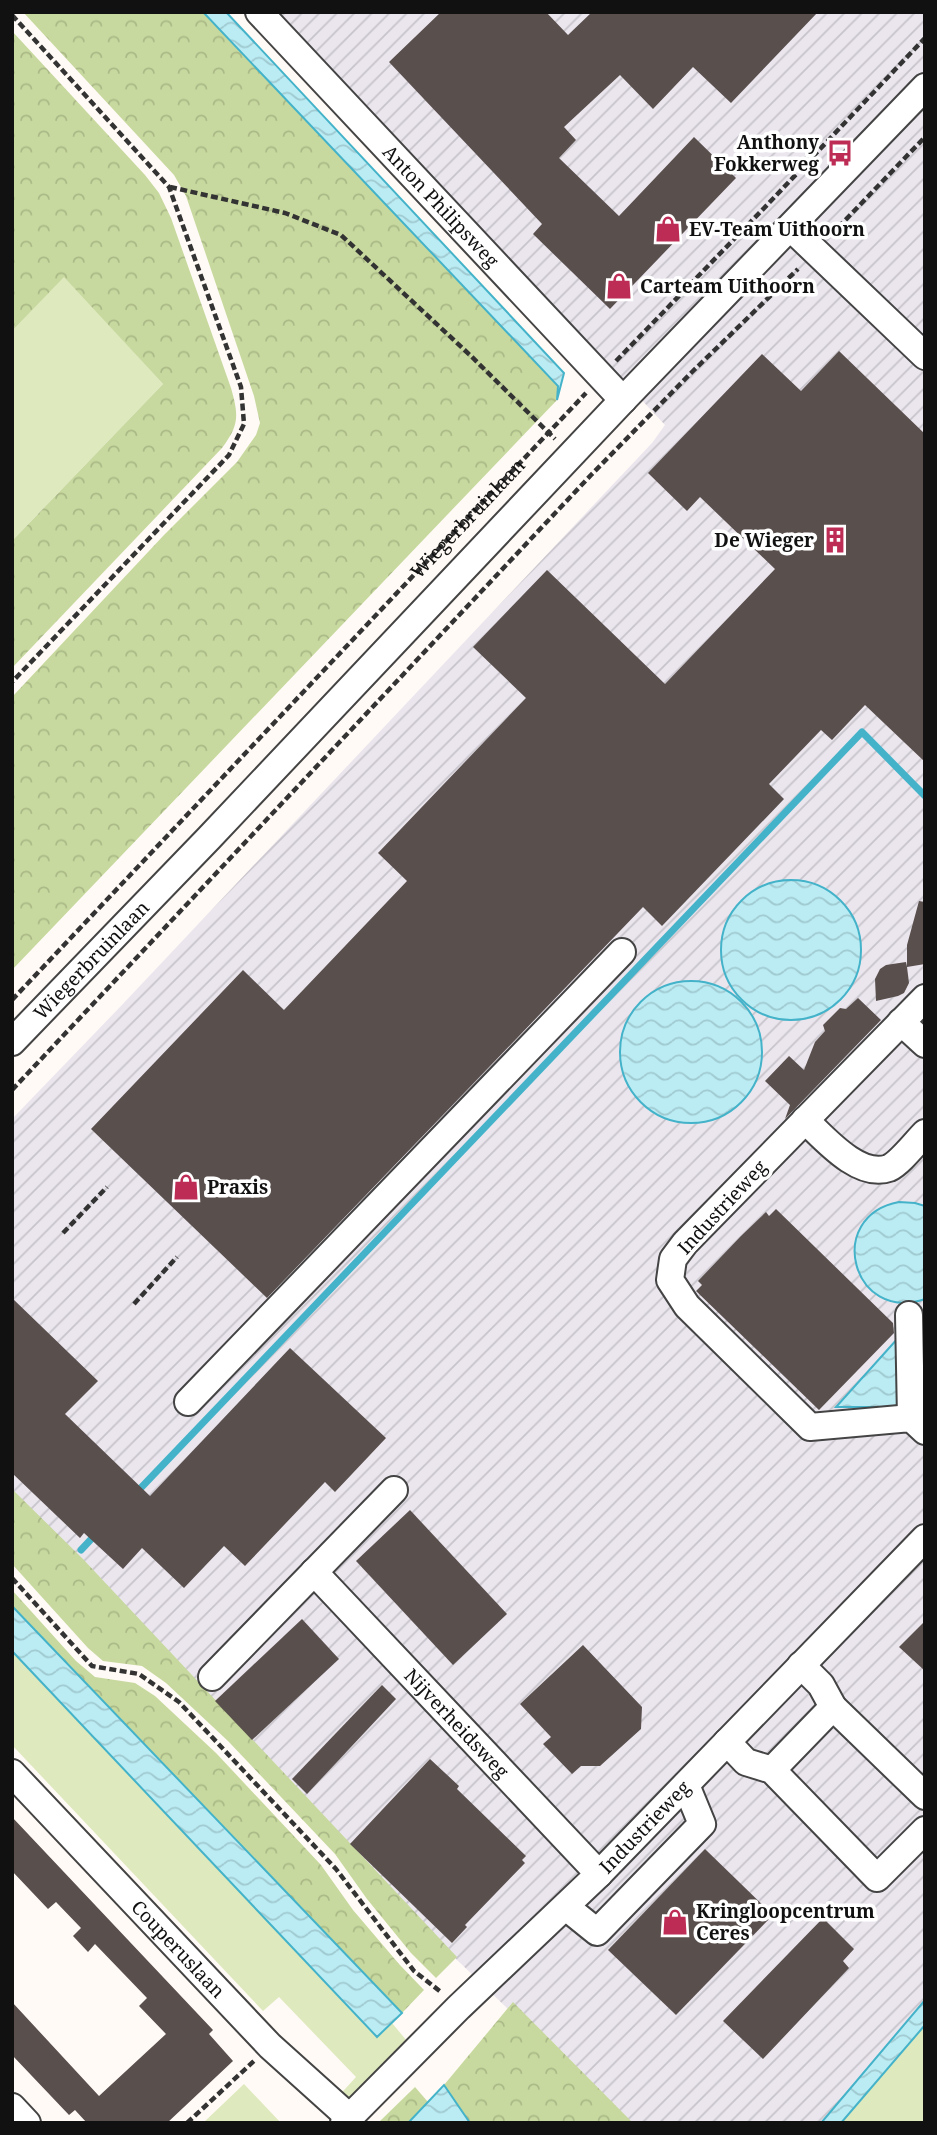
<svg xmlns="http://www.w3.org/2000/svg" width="937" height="2135" font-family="'Noto Serif',serif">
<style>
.industrial{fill:url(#industrial-furrows)}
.grass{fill:#dee9be}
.forest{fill:url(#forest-crowns)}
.water{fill:url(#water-waves);stroke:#44b3c9;stroke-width:2}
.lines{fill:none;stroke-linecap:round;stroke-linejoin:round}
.stream{stroke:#44b3c9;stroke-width:7}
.building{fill:#594f4d}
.minor-casing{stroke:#444;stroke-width:30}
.path{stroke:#333;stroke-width:4.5;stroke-dasharray:7 3.5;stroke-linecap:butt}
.minor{stroke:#fff;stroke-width:26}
.labels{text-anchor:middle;stroke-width:7;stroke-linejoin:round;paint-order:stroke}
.poi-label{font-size:19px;font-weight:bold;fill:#111;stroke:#fff;text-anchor:start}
.street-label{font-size:19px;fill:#111;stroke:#fff}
</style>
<defs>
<pattern id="industrial-furrows" width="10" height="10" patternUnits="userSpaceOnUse" patternTransform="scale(1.75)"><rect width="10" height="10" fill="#ebe6ee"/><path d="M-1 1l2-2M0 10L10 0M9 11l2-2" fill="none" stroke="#c8c4cb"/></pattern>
<pattern id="forest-crowns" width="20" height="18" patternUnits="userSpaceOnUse" patternTransform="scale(1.75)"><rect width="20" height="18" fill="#c7d99e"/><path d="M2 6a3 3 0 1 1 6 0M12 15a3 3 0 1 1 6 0" fill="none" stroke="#aab987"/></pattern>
<pattern id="water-waves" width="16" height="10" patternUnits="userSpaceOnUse" patternTransform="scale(1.75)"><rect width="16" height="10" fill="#bbecf4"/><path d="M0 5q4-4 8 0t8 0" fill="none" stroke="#a0c9d0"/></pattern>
</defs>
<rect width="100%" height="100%" fill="#fffaf5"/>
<path class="industrial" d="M279,12H925V2001L821,2123H626L454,1957L12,1504V1119L120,1007L652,443L665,425Z"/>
<g class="grass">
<path d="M64,276L163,384L12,541V331Z"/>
<path d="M12,1651L377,2036L392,2023L407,2041L348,2103L335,2100L356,2077L279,1997L263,2011L12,1745Z"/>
<path d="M925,2025V2123H841Z"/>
<path d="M244,2084L281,2123H202H203Z"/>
</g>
<g class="forest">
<path d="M23,12H203L558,386L557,400L12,970V697L164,535L237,462L256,435L260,423L254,396L186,196L174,175Z"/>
<path d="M12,31L145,175L159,193L171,218L231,388C239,416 239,425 222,448L12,668V541L163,384L64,277L12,331Z"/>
<path d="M12,1489L82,1558L457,1957L436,1978L411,1953L367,1899L335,1854L228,1741L166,1683L142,1666L103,1661L88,1648L12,1564Z"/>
<path d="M12,1590L76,1661L95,1677L135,1683L155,1696L216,1753L321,1865L353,1910L399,1964L424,1990L402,2013L12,1606Z"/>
<path d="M513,2002L633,2123H470L444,2085Z"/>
<path d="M415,2087L428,2102L408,2123H378Z"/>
</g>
<g class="water">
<path d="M203,12H226L564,373L557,400L558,386Z"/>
<circle cx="791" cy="950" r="70"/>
<circle cx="691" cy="1052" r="71"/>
<path d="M899,1202L915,1203L925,1206V1299C852,1324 824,1216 899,1202Z"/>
<path d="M899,1337L898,1407H836Z"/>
<path d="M12,1606L402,2013L377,2037L12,1651Z"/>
<path d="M925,2000V2025L841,2123H821Z"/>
<path d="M444,2085L470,2123H408Z"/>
</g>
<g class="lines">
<g class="stream">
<path d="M136,1493L862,732L925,796"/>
<path d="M81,1550L96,1534"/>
</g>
</g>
<g class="building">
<path d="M441,12H546L568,35L592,12H818L731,103L693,67L653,109L620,75L564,127L576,140L559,158L619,216L694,137L736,178L610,309L533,234L542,224L389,62Z"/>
<path d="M839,351L925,434V762L865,705L832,740L821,730L769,784L784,799L662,926L643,907L267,1298L91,1129L243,970L284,1010L407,881L378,853L526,698L473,647L547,570L665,684L775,569L700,497L687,511L648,473L762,354L801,391Z"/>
<path d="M919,901L925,902V964L907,967L909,983L904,993L898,996L876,1001L875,979L880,969L886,965L906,962L907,967V945Z"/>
<path d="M858,998L881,1020L785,1119L790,1105L765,1081L789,1056L804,1070L815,1042L825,1031L823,1025L840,1008L846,1009Z"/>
<path d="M776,1209L893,1323L894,1333L819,1410L696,1291L702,1285L698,1281L741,1236L766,1212L769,1216Z"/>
<path d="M12,1298L98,1381L65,1414L150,1496L290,1348L386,1438L335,1492L325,1482L245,1566L224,1546L184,1588L142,1548L123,1569L84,1533L80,1538L12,1473Z"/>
<path d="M410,1510L507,1614L453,1665L356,1561Z"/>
<path d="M302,1619L339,1659L252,1740L215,1701Z"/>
<path d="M925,1621V1671L899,1647Z"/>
<path d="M583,1645L642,1707L641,1729L600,1766H581L572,1774L543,1744L551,1737L520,1704Z"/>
<path d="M382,1685L396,1699L307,1794L292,1779Z"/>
<path d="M430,1759L459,1786L457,1789L526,1856L522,1860L525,1863L465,1925L467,1927L452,1943L350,1844Z"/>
<path d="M12,1817L213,2030L209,2034L233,2061L167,2123H87L75,2110L69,2115L12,2055V2002L99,2096L166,2034L139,2006L147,1998L95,1944L88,1952L73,1936L81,1928L56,1902L48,1909L12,1871Z"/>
<path d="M705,1849L773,1915L676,2015L608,1950Z"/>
<path d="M823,1918L854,1949L843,1961L849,1968L763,2059L723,2021Z"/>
</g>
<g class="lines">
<g class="minor-casing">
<g id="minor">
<path id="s2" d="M259,12L623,400"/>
<path d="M791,228L925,356"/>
<path d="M925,998L685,1243L673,1259L670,1280L687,1306L810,1427L911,1418L925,1431"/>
<path d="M901,1022L925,1044"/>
<path id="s3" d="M12,1042L209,838L623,400L925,87"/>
<path d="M805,1120C824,1138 859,1179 889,1168C900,1163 916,1142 925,1133"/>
<path d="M909,1315L911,1418"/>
<path d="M188,1402L622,952"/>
<path id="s4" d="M314,1572L599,1874"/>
<path d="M801,1665L821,1685L833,1707L925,1796"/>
<path d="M212,1677L394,1490"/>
<path d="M727,1742L746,1762L772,1770L877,1878L925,1830"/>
<path d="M772,1770L833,1707"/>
<path id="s5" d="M12,1773L270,2046L350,2118"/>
<path d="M566,1907L597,1932L702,1824L686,1785"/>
<path d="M12,2107L27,2123"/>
<path id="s6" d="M344,2123L459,2007L599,1874L925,1538"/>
</g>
</g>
<g class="path">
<path d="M12,15L169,187L241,387L244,424L229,455L12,682"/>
<path d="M170,187L285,213L341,235L471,356L555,439"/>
<path d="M831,235L925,137"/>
<path d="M616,361L768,204L925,38"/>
<path id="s1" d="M12,1000L586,393"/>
<path d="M12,1090L591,475L691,373L798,269"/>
<path d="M63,1233L107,1187"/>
<path d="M134,1304L177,1257"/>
<path d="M12,1578L92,1666L139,1674L179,1702L336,1869L414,1971L441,1992"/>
<path d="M187,2123L254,2061"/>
</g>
<use href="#minor" class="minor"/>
</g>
<defs>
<g id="bus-bare" transform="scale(2.1)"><path d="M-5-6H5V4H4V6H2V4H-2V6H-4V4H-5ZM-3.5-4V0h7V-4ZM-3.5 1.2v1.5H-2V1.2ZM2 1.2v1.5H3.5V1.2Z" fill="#bd2c55" stroke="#fff" stroke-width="2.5" paint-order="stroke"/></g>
<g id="shop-bare" transform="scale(2.1)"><path d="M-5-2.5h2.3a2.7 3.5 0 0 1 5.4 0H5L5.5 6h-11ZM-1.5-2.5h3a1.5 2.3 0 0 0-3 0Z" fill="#bd2c55" stroke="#fff" stroke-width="2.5" paint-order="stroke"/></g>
<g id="building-bare" transform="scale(2.1)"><path d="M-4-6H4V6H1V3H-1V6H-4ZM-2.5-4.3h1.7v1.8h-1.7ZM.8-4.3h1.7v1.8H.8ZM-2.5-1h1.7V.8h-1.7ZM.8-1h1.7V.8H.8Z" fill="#bd2c55" stroke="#fff" stroke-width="2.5" paint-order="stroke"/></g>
</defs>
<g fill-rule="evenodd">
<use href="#bus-bare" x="840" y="153"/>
<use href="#shop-bare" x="668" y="229"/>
<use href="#shop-bare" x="619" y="286"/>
<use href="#building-bare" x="835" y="540"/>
<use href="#shop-bare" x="186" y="1187"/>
<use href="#shop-bare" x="675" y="1922"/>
</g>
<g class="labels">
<g class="poi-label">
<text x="819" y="149" text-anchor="end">Anthony<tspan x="819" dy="22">Fokkerweg</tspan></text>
<text x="689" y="236">EV-Team Uithoorn</text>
<text x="640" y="293">Carteam Uithoorn</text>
<text x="814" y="547" text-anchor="end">De Wieger</text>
<text x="207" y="1194">Praxis</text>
<text x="696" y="1918">Kringloopcentrum<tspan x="696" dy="22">Ceres</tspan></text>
</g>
<g class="street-label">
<text dy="7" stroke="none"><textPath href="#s2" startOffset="266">Anton Philipsweg</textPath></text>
<text dy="7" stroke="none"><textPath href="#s1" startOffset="663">Wiegerbruinlaan</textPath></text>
<text dy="7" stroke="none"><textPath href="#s3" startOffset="114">Wiegerbruinlaan</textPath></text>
<text transform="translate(722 1207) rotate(-47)" y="7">Industrieweg</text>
<text dy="7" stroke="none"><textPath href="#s4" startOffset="208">Nijverheidsweg</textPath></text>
<text dy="7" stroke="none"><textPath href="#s6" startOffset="422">Industrieweg</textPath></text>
<text dy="7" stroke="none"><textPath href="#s5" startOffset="242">Couperuslaan</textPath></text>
</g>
</g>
<rect width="937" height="2135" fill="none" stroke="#111111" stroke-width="28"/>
</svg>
